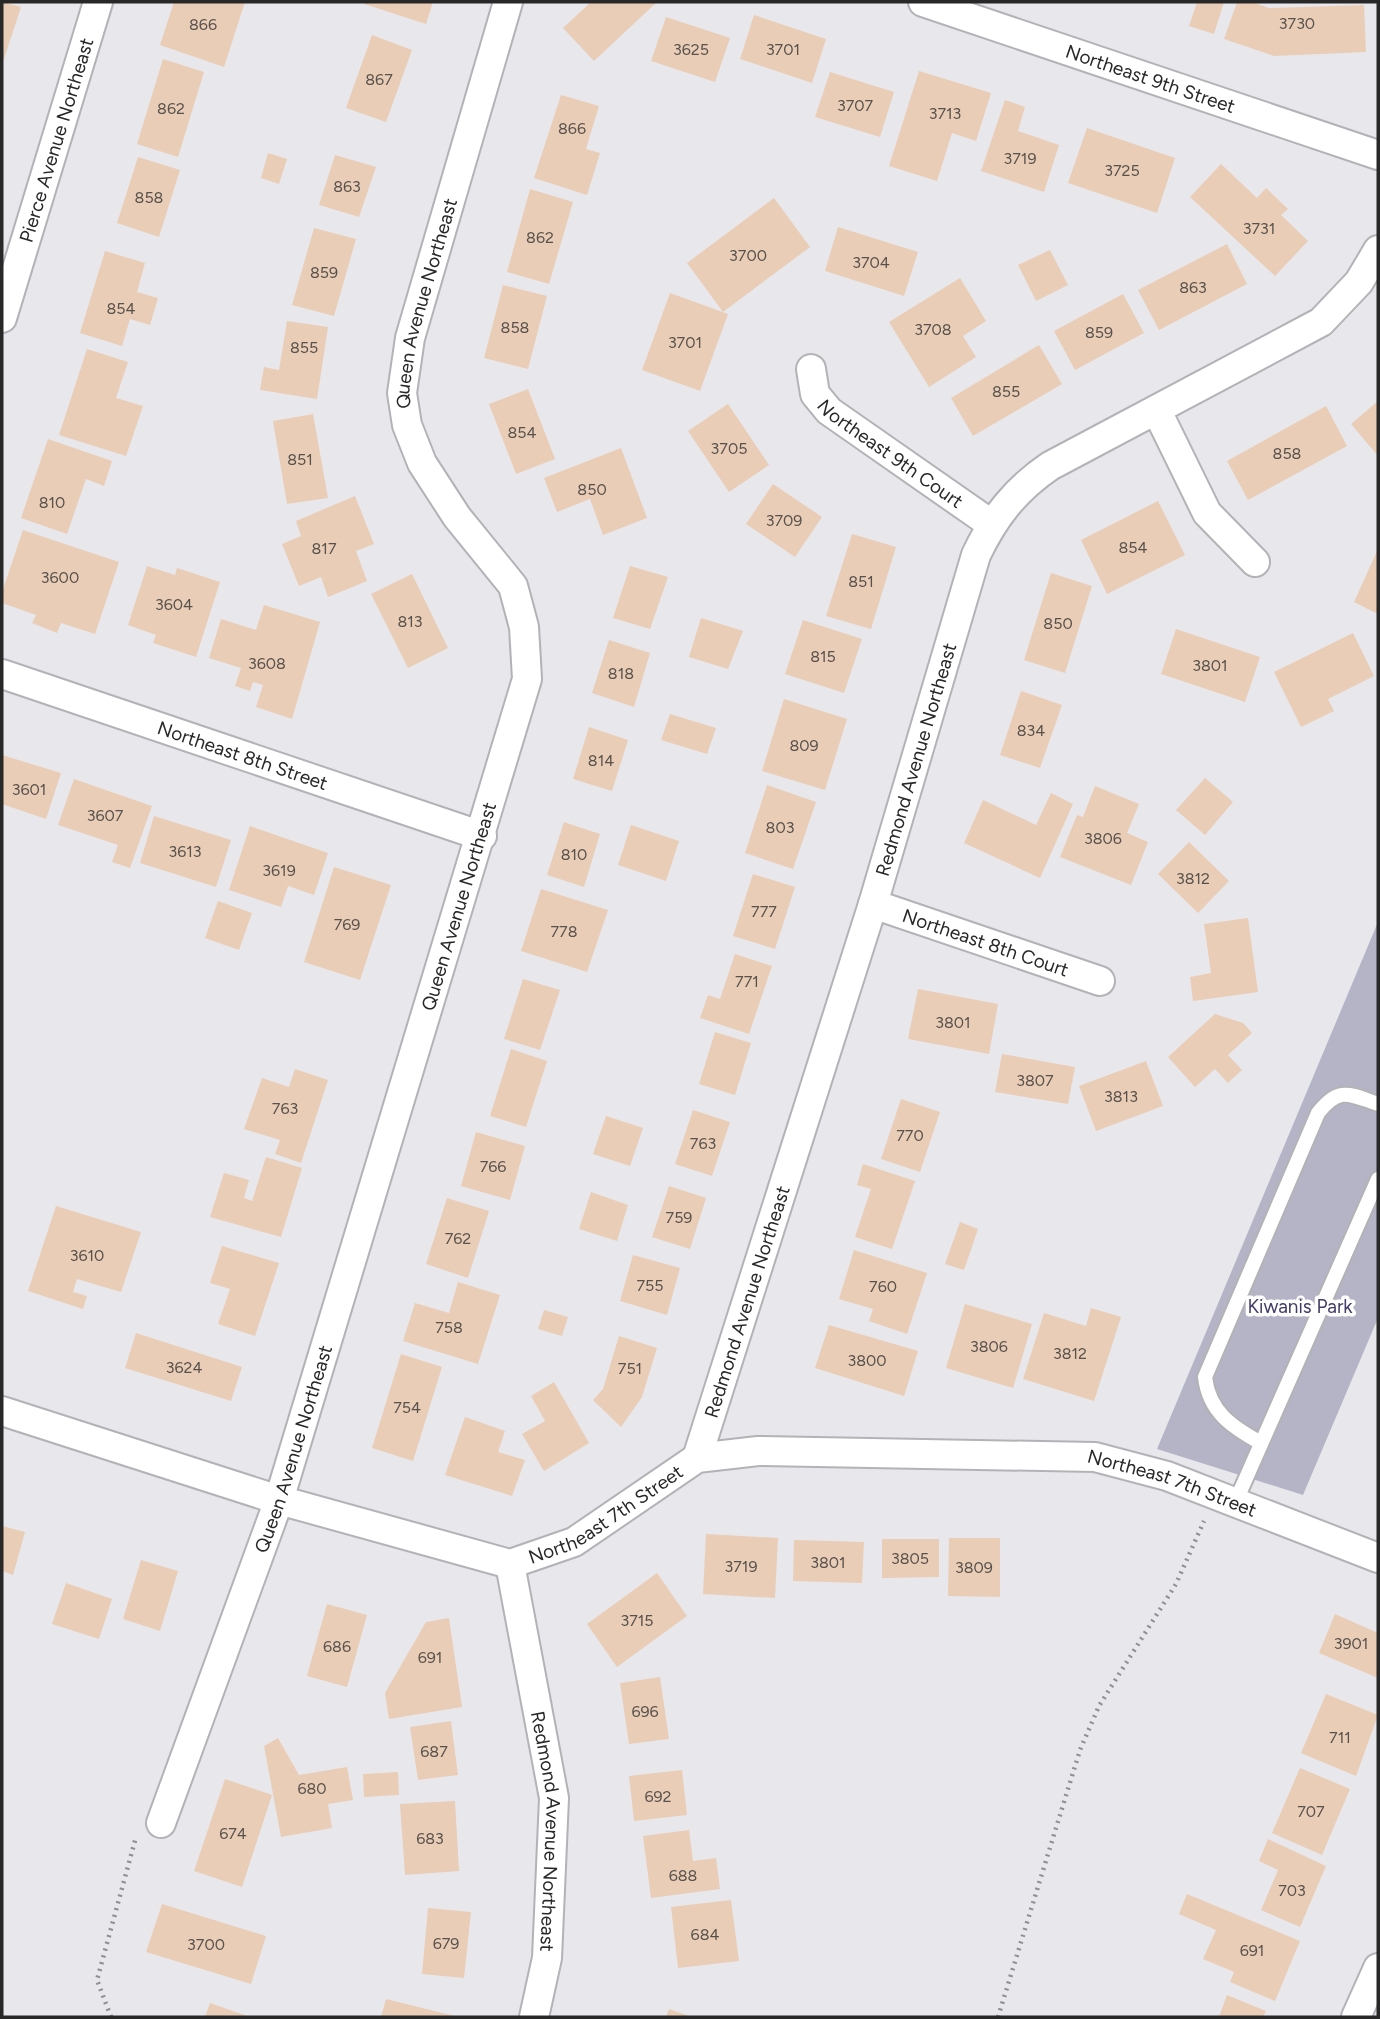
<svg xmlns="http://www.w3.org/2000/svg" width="1380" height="2019" font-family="Figtree,sans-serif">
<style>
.green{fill:#b5b4c7}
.building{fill:#e9cdb6}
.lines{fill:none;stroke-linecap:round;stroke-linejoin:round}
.lane-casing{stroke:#b3b2b6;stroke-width:18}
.street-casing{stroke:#b3b2b6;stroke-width:32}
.path{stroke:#8f8f92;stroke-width:4.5;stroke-dasharray:2 5;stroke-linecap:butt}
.lane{stroke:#fff;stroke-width:14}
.street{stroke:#fff;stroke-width:28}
.labels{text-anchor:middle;stroke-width:7;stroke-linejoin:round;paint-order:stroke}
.number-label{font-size:16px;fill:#58514c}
.street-label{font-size:19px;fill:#282829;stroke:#fff}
.park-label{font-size:19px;fill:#413b67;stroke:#fff}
</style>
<rect width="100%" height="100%" fill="#e8e8ec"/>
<path class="green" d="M1378,922V1318L1303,1495L1157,1449Z"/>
<g class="building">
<path d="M2,2L21,7L2,65Z"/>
<path d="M174,2H245L224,67L160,45Z"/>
<path d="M365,2H433L426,24L364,4Z"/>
<path d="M591,2H657L594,61L563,28Z"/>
<path d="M1197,2H1224L1214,34L1189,26Z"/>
<path d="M1237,2H1252L1269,8L1364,5L1366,52L1274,56L1224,39Z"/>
<path d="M754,15L826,39L812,83L740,59Z"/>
<path d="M666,17L730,38L715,82L651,61Z"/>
<path d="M372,35L412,50L386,122L346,108Z"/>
<path d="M163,59L204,72L178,157L137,144Z"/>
<path d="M919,71L991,93L976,141L952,133L937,181L889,166Z"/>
<path d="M830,72L894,92L880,137L815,117Z"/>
<path d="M561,95L599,106L586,149L600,153L587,195L534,178Z"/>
<path d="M1005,100L1025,107L1018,131L1059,145L1044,192L981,171Z"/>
<path d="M1087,128L1175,158L1157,213L1068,183Z"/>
<path d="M268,153L287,159L279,184L261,178Z"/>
<path d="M335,155L376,167L359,217L319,205Z"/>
<path d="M138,157L180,170L159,237L117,223Z"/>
<path d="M1221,164L1257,198L1266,188L1288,209L1281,215L1308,241L1275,276L1190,197Z"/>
<path d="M530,189L573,202L549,284L507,272Z"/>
<path d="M774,198L810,247L723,312L687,263Z"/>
<path d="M838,227L918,252L904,296L825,271Z"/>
<path d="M314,228L356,239L334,316L292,305Z"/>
<path d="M1227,244L1247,284L1159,330L1138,290Z"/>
<path d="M1050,250L1068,285L1036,301L1018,265Z"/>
<path d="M105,251L145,263L137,292L158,298L150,325L130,319L122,346L80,333Z"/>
<path d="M960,278L986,321L963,336L976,357L929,387L889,322Z"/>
<path d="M503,285L547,296L528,369L484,358Z"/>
<path d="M670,293L728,314L700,391L642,370Z"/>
<path d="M1123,294L1144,333L1075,370L1054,331Z"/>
<path d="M287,321L328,327L317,399L260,390L264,367L279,370Z"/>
<path d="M1039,345L1062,384L973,436L951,398Z"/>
<path d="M87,349L128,362L116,398L143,406L126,456L59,435Z"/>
<path d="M528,389L555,459L516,474L489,404Z"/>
<path d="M1378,401V456L1351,424Z"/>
<path d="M728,404L769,465L729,492L688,431Z"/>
<path d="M1326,406L1347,446L1248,500L1227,461Z"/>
<path d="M313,414L328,498L287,504L273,421Z"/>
<path d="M48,439L112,461L104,486L86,479L67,534L21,518Z"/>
<path d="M621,448L647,518L603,535L590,499L557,512L544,478Z"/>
<path d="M773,484L822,517L795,557L746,524Z"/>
<path d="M355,496L374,544L356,551L367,581L328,597L321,577L299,586L282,544L301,536L296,521Z"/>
<path d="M1158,501L1185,555L1107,594L1081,540Z"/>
<path d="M23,530L119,562L95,634L61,623L57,633L32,623L36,615L2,603V592Z"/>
<path d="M852,534L896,547L871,629L826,616Z"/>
<path d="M1378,549V614L1354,602Z"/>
<path d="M147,566L175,575L177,568L220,582L196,657L153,643L156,635L128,625Z"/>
<path d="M630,566L668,577L650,629L613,618Z"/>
<path d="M1051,573L1092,586L1065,673L1024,660Z"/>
<path d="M412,574L448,648L408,668L371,594Z"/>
<path d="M264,605L320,622L292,719L256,707L263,685L253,682L250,691L235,686L241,668L209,658L221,619L256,630Z"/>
<path d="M701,618L743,631L728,669L689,657Z"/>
<path d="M803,620L862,639L844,693L785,674Z"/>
<path d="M1176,629L1260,657L1245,702L1161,674Z"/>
<path d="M1353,633L1374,676L1328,699L1334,711L1301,727L1274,672Z"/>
<path d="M609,640L650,653L634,707L592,693Z"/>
<path d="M1021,691L1062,705L1040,768L1000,755Z"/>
<path d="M784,699L847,719L825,790L762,771Z"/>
<path d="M670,714L716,728L707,754L661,740Z"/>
<path d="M589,727L628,740L612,791L573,779Z"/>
<path d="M2,755L61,773L46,819L2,804Z"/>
<path d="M1205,778L1233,802L1205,835L1176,810Z"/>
<path d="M74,779L152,806L130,868L112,862L118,845L58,825Z"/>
<path d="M767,785L816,802L793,869L745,853Z"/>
<path d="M1095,786L1139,804L1127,833L1148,842L1131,885L1060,857L1077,815L1083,817Z"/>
<path d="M1051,793L1073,804L1040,878L964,843L983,800L1036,825Z"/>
<path d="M154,816L231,840L216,887L140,863Z"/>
<path d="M564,822L600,834L584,887L547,875Z"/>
<path d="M631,825L679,841L666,881L618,865Z"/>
<path d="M250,826L328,853L314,895L288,886L281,907L229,890Z"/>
<path d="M1189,842L1229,881L1198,913L1158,874Z"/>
<path d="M334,867L391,885L360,980L304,962Z"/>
<path d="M753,874L795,887L775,949L733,936Z"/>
<path d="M541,889L608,910L587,972L521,951Z"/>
<path d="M218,901L252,913L239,950L205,938Z"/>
<path d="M1248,918L1258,992L1193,1001L1190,977L1211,973L1204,924Z"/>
<path d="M735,954L772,966L749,1034L700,1018L708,995L720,999Z"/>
<path d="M523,979L560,990L540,1050L504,1039Z"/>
<path d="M918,989L998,1004L989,1054L908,1039Z"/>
<path d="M1215,1014L1243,1023L1252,1033L1228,1055L1242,1070L1228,1083L1215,1069L1195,1087L1168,1057Z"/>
<path d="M715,1032L751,1043L735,1095L699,1084Z"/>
<path d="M511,1049L547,1061L526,1127L490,1116Z"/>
<path d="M1002,1054L1075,1067L1068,1104L995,1092Z"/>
<path d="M1146,1061L1163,1106L1096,1131L1079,1086Z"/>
<path d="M295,1069L328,1080L301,1163L275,1154L280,1140L244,1129L262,1078L289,1087Z"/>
<path d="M901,1099L940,1112L920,1172L881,1159Z"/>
<path d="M693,1110L730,1122L712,1176L675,1164Z"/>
<path d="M606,1116L643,1128L630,1166L593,1154Z"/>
<path d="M476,1132L525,1146L510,1200L461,1186Z"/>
<path d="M266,1157L302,1168L281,1237L210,1217L224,1173L249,1180L244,1198L252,1201Z"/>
<path d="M863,1164L915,1181L892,1249L855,1237L871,1189L857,1185Z"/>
<path d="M669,1186L706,1198L690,1249L652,1237Z"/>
<path d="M591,1192L628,1205L617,1241L579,1229Z"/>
<path d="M447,1198L489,1211L468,1278L426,1264Z"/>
<path d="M56,1206L141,1232L121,1292L77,1279L73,1292L87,1296L83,1309L28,1291Z"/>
<path d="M960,1222L978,1229L964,1270L945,1264Z"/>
<path d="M222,1246L279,1263L255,1336L218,1324L230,1289L210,1283Z"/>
<path d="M854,1250L927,1273L907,1334L869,1321L873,1309L839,1299Z"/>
<path d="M633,1255L680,1268L667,1315L620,1301Z"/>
<path d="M458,1282L500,1295L478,1364L403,1341L415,1303L449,1313Z"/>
<path d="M965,1304L1032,1324L1013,1388L946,1368Z"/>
<path d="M1091,1308L1121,1317L1094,1401L1023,1379L1044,1313L1086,1326Z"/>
<path d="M544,1310L568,1317L562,1336L538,1329Z"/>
<path d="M829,1325L918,1351L904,1396L815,1368Z"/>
<path d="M136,1333L242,1367L231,1401L125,1368Z"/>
<path d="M619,1336L657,1348L642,1397L621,1427L593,1400L603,1389Z"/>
<path d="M401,1354L442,1367L413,1461L372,1448Z"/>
<path d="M554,1382L589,1443L544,1471L522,1434L545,1421L531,1396Z"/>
<path d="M465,1417L505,1431L498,1452L525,1460L512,1496L445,1475Z"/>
<path d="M2,1526L25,1532L13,1575L2,1571Z"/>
<path d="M706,1534L778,1538L775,1598L703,1594Z"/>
<path d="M949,1538H1000V1597L948,1596Z"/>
<path d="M882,1539H939V1577L882,1578Z"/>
<path d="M794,1540L864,1542L862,1583L793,1581Z"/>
<path d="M141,1560L178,1571L160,1631L123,1619Z"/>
<path d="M657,1573L687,1616L617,1667L587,1624Z"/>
<path d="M66,1583L112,1599L99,1639L52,1624Z"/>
<path d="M327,1604L367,1615L347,1687L307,1676Z"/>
<path d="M1335,1614L1378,1633V1678L1319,1653Z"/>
<path d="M449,1618L462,1707L389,1719L385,1693L426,1622Z"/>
<path d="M660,1677L669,1739L629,1744L620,1683Z"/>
<path d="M1326,1694L1378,1715L1356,1776L1301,1753Z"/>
<path d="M451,1721L458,1775L418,1780L410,1727Z"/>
<path d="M278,1738L299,1775L347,1767L353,1800L328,1804L332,1828L281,1837L264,1746Z"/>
<path d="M1300,1768L1350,1789L1322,1855L1272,1833Z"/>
<path d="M682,1770L687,1815L634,1821L629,1776Z"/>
<path d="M398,1772L399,1795L364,1797L363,1774Z"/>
<path d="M225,1779L272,1795L242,1887L194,1871Z"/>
<path d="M455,1801L459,1871L405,1875L400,1804Z"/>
<path d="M689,1830L693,1861L716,1858L720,1889L651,1898L643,1836Z"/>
<path d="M1268,1839L1326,1866L1300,1927L1261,1910L1278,1870L1259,1861Z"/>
<path d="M1187,1894L1300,1941L1275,2001L1230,1982L1234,1972L1203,1959L1216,1930L1179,1914Z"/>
<path d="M731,1900L739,1961L678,1968L671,1907Z"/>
<path d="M162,1904L266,1936L251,1984L146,1952Z"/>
<path d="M428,1908L471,1912L464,1978L422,1974Z"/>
<path d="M1227,1995L1266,2011L1263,2017H1219Z"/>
<path d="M386,1999L455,2016V2017H381Z"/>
<path d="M210,2003L250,2017H205Z"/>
<path d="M669,2009L692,2017H666Z"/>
</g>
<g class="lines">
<g class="lane-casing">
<g id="lane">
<path d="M1261,1443C1232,1427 1209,1412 1205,1377L1318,1113C1339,1086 1349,1094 1378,1104"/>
<path d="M1235,1503L1378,1179"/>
</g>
</g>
<g class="street-casing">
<g id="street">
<path id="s1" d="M923,2L1378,155"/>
<path id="s2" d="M2,318L98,2"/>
<path id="s3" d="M811,369L815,394L829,411L991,524"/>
<path d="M1157,411L1207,513L1255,562"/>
<path id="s4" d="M2,674L482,836"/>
<path id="s5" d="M873,904L1100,981"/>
<path id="s6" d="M2,1411L279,1500L510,1564L574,1542L697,1458L758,1451L1095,1457L1167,1476L1378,1558"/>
<path id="s7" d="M697,1458L873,904L976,555C994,517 1015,490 1050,466L1321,322L1359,282L1378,250"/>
<path id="s8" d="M510,1564L554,1798L547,1958L534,2017"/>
<path id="s9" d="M161,1823L279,1500L527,679L524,627L513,586L457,517L422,463L407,425L402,393L410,338L508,2"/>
<path d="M1356,2017L1378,1968"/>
</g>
</g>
<g class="path">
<path d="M111,2017L97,1980L136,1837"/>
<path d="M998,2017L1080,1750L1099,1706L1176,1584L1204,1521"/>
</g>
<use href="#lane" class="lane"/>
<use href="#street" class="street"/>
</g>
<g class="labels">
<g class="number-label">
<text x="1297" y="29">3730</text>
<text x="203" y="30">866</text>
<text x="691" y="55">3625</text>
<text x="783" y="55">3701</text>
<text x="379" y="85">867</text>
<text x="855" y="111">3707</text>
<text x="171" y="114">862</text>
<text x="945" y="119">3713</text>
<text x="572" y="134">866</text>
<text x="1020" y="164">3719</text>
<text x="1122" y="176">3725</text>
<text x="347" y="192">863</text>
<text x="149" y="203">858</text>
<text x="1259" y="234">3731</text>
<text x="540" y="243">862</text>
<text x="748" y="261">3700</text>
<text x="871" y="268">3704</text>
<text x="324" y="278">859</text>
<text x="1193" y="293">863</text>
<text x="121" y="314">854</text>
<text x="515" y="333">858</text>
<text x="933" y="335">3708</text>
<text x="1099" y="338">859</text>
<text x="685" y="348">3701</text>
<text x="304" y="353">855</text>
<text x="1006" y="397">855</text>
<text x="522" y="438">854</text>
<text x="729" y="454">3705</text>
<text x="1287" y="459">858</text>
<text x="300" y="465">851</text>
<text x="592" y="495">850</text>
<text x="52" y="508">810</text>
<text x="784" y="526">3709</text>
<text x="1133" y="553">854</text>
<text x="324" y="554">817</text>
<text x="60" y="583">3600</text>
<text x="861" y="587">851</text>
<text x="174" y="610">3604</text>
<text x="410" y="627">813</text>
<text x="1058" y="629">850</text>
<text x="823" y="662">815</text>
<text x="267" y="669">3608</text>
<text x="1210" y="671">3801</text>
<text x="621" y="679">818</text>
<text x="1031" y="736">834</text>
<text x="804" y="751">809</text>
<text x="601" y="766">814</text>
<text x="29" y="795">3601</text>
<text x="105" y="821">3607</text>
<text x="780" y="833">803</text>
<text x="1103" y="844">3806</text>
<text x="185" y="857">3613</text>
<text x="574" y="860">810</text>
<text x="279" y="876">3619</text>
<text x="1193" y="884">3812</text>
<text x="764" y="917">777</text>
<text x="347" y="930">769</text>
<text x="564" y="937">778</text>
<text x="747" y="987">771</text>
<text x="953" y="1028">3801</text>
<text x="1035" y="1086">3807</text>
<text x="1121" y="1102">3813</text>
<text x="285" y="1114">763</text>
<text x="910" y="1141">770</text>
<text x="703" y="1149">763</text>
<text x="493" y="1172">766</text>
<text x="679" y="1223">759</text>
<text x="458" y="1244">762</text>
<text x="87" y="1261">3610</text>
<text x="650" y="1291">755</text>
<text x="883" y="1292">760</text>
<text x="449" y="1333">758</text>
<text x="989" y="1352">3806</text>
<text x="1070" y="1359">3812</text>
<text x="867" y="1366">3800</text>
<text x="184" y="1373">3624</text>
<text x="630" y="1374">751</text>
<text x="407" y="1413">754</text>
<text x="910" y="1564">3805</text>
<text x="828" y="1568">3801</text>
<text x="741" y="1572">3719</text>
<text x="974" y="1573">3809</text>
<text x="637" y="1626">3715</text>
<text x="1351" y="1649">3901</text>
<text x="337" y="1652">686</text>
<text x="430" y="1663">691</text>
<text x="645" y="1717">696</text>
<text x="1340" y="1743">711</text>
<text x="434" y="1757">687</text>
<text x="312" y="1794">680</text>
<text x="658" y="1802">692</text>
<text x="1311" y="1817">707</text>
<text x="233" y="1839">674</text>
<text x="430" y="1844">683</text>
<text x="683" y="1881">688</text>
<text x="1292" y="1896">703</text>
<text x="705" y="1940">684</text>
<text x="446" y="1949">679</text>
<text x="206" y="1950">3700</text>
<text x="1252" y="1956">691</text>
</g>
<g class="street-label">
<text dy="7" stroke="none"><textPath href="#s1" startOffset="240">Northeast 9th Street</textPath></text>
<text dy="7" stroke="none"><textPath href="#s2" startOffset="186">Pierce Avenue Northeast</textPath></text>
<text dy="7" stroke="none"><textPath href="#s9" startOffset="1615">Queen Avenue Northeast</textPath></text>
<text dy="7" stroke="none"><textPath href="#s3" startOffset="122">Northeast 9th Court</textPath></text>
<text dy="7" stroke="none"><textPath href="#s4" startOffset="254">Northeast 8th Street</textPath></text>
<text dy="7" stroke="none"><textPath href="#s7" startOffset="732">Redmond Avenue Northeast</textPath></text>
<text dy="7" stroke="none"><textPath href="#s9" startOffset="964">Queen Avenue Northeast</textPath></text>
<text dy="7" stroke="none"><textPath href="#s5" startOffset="119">Northeast 8th Court</textPath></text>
<text dy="7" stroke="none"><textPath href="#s7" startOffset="164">Redmond Avenue Northeast</textPath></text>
<text dy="7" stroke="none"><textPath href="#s9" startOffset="397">Queen Avenue Northeast</textPath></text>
<text dy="7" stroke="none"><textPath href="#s6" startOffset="1227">Northeast 7th Street</textPath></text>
<text dy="7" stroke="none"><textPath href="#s6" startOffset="639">Northeast 7th Street</textPath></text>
<text dy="7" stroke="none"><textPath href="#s8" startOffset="271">Redmond Avenue Northeast</textPath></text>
</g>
<g class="park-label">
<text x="1300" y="1313">Kiwanis Park</text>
</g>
</g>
<rect width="1380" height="2019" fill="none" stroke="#282829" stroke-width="7"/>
</svg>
